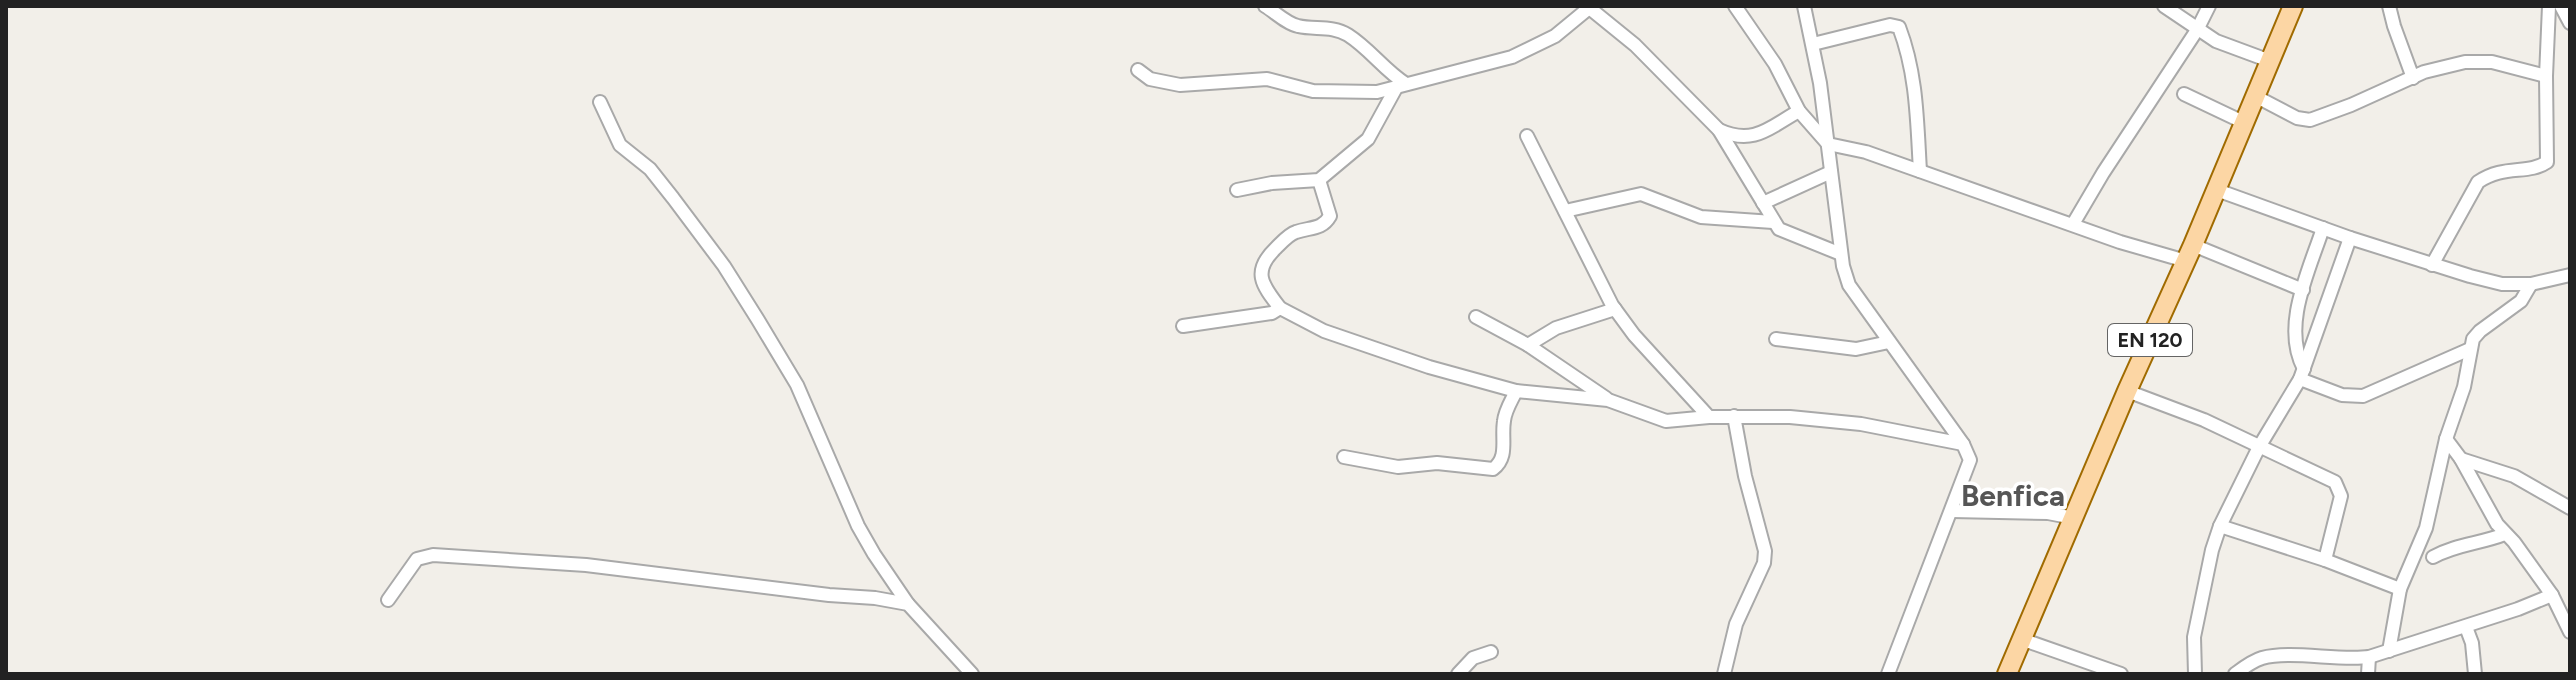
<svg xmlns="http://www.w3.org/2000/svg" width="2576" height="680" font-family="Figtree,sans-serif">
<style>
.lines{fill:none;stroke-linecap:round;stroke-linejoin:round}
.minor-casing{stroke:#a9a9a9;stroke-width:16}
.primary-casing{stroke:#a06b00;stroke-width:22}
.minor{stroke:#fff;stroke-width:12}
.primary{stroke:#fcd6a4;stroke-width:18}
.labels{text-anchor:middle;stroke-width:7;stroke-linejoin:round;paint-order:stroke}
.shield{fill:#fff;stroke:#646464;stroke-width:2}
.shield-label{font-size:20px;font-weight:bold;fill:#222}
.district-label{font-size:30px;font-weight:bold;fill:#555;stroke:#fff}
</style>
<rect width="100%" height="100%" fill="#f2efe9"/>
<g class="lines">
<g class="minor-casing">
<g id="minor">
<path d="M1265,6C1275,12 1287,24 1298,26C1315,30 1332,25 1348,35C1370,49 1384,70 1406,84"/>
<path d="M1587,6L1635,45L1719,130L1779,229L1841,254"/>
<path d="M1735,6L1775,64L1799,111L1828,144L1866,152L2120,242L2186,261"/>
<path d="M1804,6L1820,83L1843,266L1849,285L1963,444L1970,460L1888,674"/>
<path d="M2164,6L2216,41L2270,61"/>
<path d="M2389,6L2394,26L2413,78"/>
<path d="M2561,6L2570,23"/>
<path d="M1813,44L1890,25L1899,27C1917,74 1917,121 1920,171"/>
<path d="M1138,70L1150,79L1180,85L1267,79L1313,91L1377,92L1512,57L1555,36L1589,8"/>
<path d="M2184,94L2243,122"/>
<path d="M2255,96L2297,118L2310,120L2351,105L2424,72L2465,62H2492L2546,76"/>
<path d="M600,102L620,145L650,169L673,198L724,266L758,320L797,385L858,526L874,554L908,604"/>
<path d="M1719,130C1754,146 1770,127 1799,111"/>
<path d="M1527,136L1612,305L1634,335L1709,417"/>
<path d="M2214,189L2350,238L2470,276L2502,284H2531L2570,275"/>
<path d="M1237,190L1272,183L1319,180L1368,139L1397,86"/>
<path d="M1763,203L1831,172"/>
<path d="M1565,211L1641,194L1701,217L1773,222"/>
<path d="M2073,224L2103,173L2197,30L2209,6"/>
<path d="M2193,245L2303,290"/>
<path d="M2432,265L2478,182C2504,164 2528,175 2547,162L2546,76L2549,6"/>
<path d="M1280,308C1261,284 1252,271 1276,248C1282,242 1289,234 1296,232C1310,227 1322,230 1330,216L1319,180"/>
<path d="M1476,317L1528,345L1606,398"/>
<path d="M1183,326L1272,313L1280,308L1324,331L1429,367L1516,391L1608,400L1666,421L1709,417H1790L1861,424L1963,444"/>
<path d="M1776,339L1856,349L1889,342"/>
<path d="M1528,345L1556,328L1615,309"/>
<path d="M2304,369C2281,326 2309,271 2323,228"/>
<path d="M2300,379L2342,395L2363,396L2470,349"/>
<path d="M2127,391L2204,420L2335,482L2341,496L2325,560"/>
<path d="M2446,439L2461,459L2497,524L2514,542L2552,595L2570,632"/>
<path d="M1344,457L1398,467L1437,463L1493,469C1509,457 1501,439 1504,421C1505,410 1512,400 1516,391"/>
<path d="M2461,459L2514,476L2570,508"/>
<path d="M1952,511L2048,513L2074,518"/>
<path d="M2220,526L2325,560L2400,589"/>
<path d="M2433,557C2457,544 2479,544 2505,534"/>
<path d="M388,600L417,559L433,555L586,565L829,595L875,598L908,604L972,674"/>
<path d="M2466,627L2472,643L2475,674"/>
<path d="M2021,639L2121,674"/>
<path d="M2389,651L2400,589L2426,528L2446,439L2464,387L2473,339L2480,331L2521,301L2531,284"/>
<path d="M1458,674L1473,658L1491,652"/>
<path d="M1724,674L1736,624L1764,563L1765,551L1745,476L1734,416"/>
<path d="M2195,674L2194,637L2212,550L2220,526L2259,447L2300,379L2350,238"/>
<path d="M2235,674C2243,668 2252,661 2262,658C2291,650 2337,661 2369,657L2518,609L2552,595"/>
<path d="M2368,674L2369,657"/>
</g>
</g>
<g class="primary-casing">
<path id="primary" d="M2007,674L2127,391L2193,245L2293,6"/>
</g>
<use href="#minor" class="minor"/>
<use href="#primary" class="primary"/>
</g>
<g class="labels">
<rect class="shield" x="2108" y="324" width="84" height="32" rx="6"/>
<g class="shield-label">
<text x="2150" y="347">EN 120</text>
</g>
<g class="district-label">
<text x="2013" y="506">Benfica</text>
</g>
</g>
<rect width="2576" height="680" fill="none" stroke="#222222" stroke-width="16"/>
</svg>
